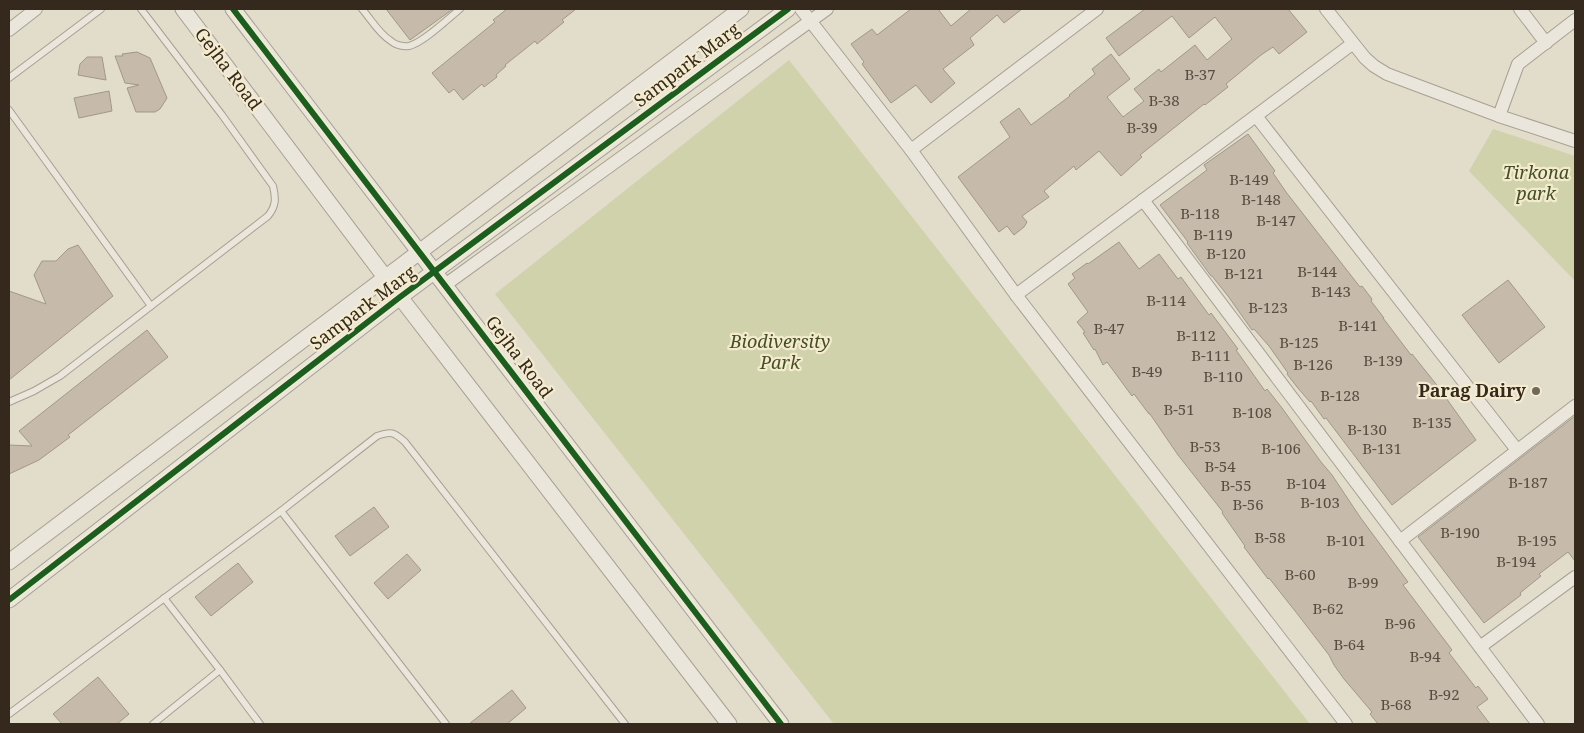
<svg xmlns="http://www.w3.org/2000/svg" width="1584" height="733" font-family="'Noto Serif',serif">
<style>
.green{fill:#d0d2ac}
.building{fill:#c6baab;stroke:#a2978a}
.lines{fill:none;stroke-linecap:round;stroke-linejoin:round}
.service-casing{stroke:#a7a093;stroke-width:8}
.minor-casing{stroke:#a7a093;stroke-width:14}
.tertiary-casing{stroke:#a7a093;stroke-width:17}
.service{stroke:#eae6db;stroke-width:6}
.minor{stroke:#eae6db;stroke-width:12}
.tertiary{stroke:#eae6db;stroke-width:15}
.cycleway-casing{stroke:#f4ebcf;stroke-width:9}
.cycleway{stroke:#1b5e20;stroke-width:6}
.poi-dot{fill:#716859;stroke:#f4ebcf;stroke-width:2}
.labels{text-anchor:middle;stroke-width:4.5;stroke-linejoin:round;paint-order:stroke}
.number-label{font-size:15px;fill:#584d40}
.street-label{font-size:18px;fill:#34291c;stroke:#f4ebcf}
.park-label{font-size:18px;font-style:italic;fill:#435024;stroke:#f4ebcf}
.poi-label{font-size:18px;font-weight:bold;fill:#34291c;stroke:#f4ebcf;text-anchor:end}
</style>
<rect width="100%" height="100%" fill="#e2dcca"/>
<g class="green">
<path d="M789,60L1310,724H834L495,294Z"/>
<path d="M1493,129L1575,156V281L1469,171Z"/>
</g>
<g class="building">
<path d="M386,9H453L410,40Z"/>
<path d="M507,9H576L562,20L564,22L537,44L535,41L505,65L506,66L496,75L497,77L484,87L482,84L463,100L454,89L449,93L432,73L495,22L493,20Z"/>
<path d="M911,9H938L951,26L971,9H1022L1004,23L997,15L970,38L974,45L943,69L955,83L931,103L916,85L891,103L862,64L864,62L851,44L872,29L877,35Z"/>
<path d="M1145,9H1288L1307,32L1279,54L1273,47L1261,55L1226,84L1228,87L1205,105L1204,104L1140,155L1142,157L1121,176L1099,151L1076,170L1074,166L1044,191L1049,197L1022,216L1027,222L1024,227L1014,235L1007,226L999,232L958,177L1010,137L1000,122L1019,108L1031,125L1070,96L1069,95L1095,74L1092,69L1111,54L1130,79L1107,97L1123,117L1144,101L1134,89L1159,69L1161,72L1195,45L1207,60L1232,39L1215,17L1189,38L1172,16L1119,56L1106,38Z"/>
<path d="M137,52L150,58L167,98L160,109L155,112H136L127,88L139,85L125,83L115,56H123L122,54Z"/>
<path d="M87,57H102L106,80L78,75L80,64Z"/>
<path d="M109,91L112,111L79,118L74,98Z"/>
<path d="M1248,134L1275,171L1273,173L1286,192L1360,287L1362,286L1372,299L1371,301L1384,318H1383L1411,355L1412,354L1436,384L1476,440L1392,505L1326,418L1324,419L1311,401L1310,402L1297,387L1287,374L1288,373L1269,346L1254,329L1252,330L1228,296L1212,276H1211L1187,243L1188,242L1160,205L1207,170L1204,165Z"/>
<path d="M1119,242L1139,269L1159,254L1178,279L1181,277L1209,315L1211,313L1238,349L1236,350L1265,391L1267,389L1282,408L1321,462L1332,475L1360,517L1408,582L1403,585L1452,650L1449,653L1476,688L1478,686L1488,699L1477,707L1490,724H1378L1370,714L1372,712L1344,679L1334,665L1329,655L1299,616L1269,578L1268,579L1244,547L1245,546L1222,513L1223,512L1178,455L1150,414H1149L1134,394L1132,396L1107,362L1103,365L1095,349L1094,350L1083,333L1085,332L1077,322L1088,312L1068,284L1075,278L1072,274L1087,263L1088,264Z"/>
<path d="M78,245L113,296L9,380V291L46,304L34,275L42,261H56L68,249Z"/>
<path d="M1508,280L1545,327L1499,363L1462,315Z"/>
<path d="M147,330L168,357L68,435L70,437L39,460L9,474V445L32,446L19,431Z"/>
<path d="M1575,416V561L1568,552L1539,574L1541,576L1520,593L1521,595L1484,623L1418,537Z"/>
<path d="M374,507L389,527L350,556L335,536Z"/>
<path d="M407,554L421,570L388,599L374,583Z"/>
<path d="M238,563L253,582L211,616L195,597Z"/>
<path d="M98,677L129,714L117,724H62L53,714Z"/>
<path d="M512,690L526,708L507,724H469Z"/>
</g>
<g class="lines">
<g class="service-casing">
<g id="service">
<path d="M362,9C371,19 379,34 391,41C395,45 404,47 409,46C423,43 449,18 460,9"/>
<path d="M9,78L101,9"/>
<path d="M9,110L151,306"/>
<path d="M9,402L34,391L60,376L268,216C276,206 276,199 273,186L222,115L141,9"/>
<path d="M281,511L446,724"/>
<path d="M164,598L220,670L260,724"/>
<path d="M9,714L281,511L377,436C391,431 394,432 405,442L625,724"/>
<path d="M153,724L220,670"/>
</g>
</g>
<g class="minor-casing">
<g id="minor">
<path d="M801,9L911,150L1016,295L1346,724"/>
<path d="M1326,9L1365,58L1374,66L1387,74L1499,116L1575,141"/>
<path d="M1520,9L1546,43"/>
<path d="M9,30L36,9"/>
<path d="M1256,116L1517,450"/>
<path d="M1499,116L1518,64L1575,20"/>
<path d="M911,150L1097,9"/>
<path d="M1143,200L1538,724"/>
<path d="M445,285L827,9"/>
<path d="M1016,295L1352,44"/>
<path d="M1400,541L1575,406"/>
<path d="M1480,647L1575,577"/>
</g>
</g>
<g class="tertiary-casing">
<g id="tertiary">
<path d="M183,9L400,297L729,724"/>
<path d="M233,9L781,724"/>
<path d="M9,562L741,9"/>
<path d="M9,600L400,297L788,9"/>
</g>
</g>
<use href="#service" class="service"/>
<use href="#minor" class="minor"/>
<use href="#tertiary" class="tertiary"/>
<g class="cycleway-casing">
<g id="cycleway">
<path d="M233,9L781,724"/>
<path d="M9,600L400,297L788,9"/>
</g>
</g>
<use href="#cycleway" class="cycleway"/>
</g>
<circle class="poi-dot" cx="1536" cy="391" r="5"/>
<g class="labels">
<g class="number-label">
<text x="1200" y="80">B-37</text>
<text x="1164" y="106">B-38</text>
<text x="1142" y="133">B-39</text>
<text x="1249" y="185">B-149</text>
<text x="1261" y="205">B-148</text>
<text x="1200" y="219">B-118</text>
<text x="1276" y="226">B-147</text>
<text x="1213" y="240">B-119</text>
<text x="1226" y="259">B-120</text>
<text x="1317" y="277">B-144</text>
<text x="1244" y="279">B-121</text>
<text x="1331" y="297">B-143</text>
<text x="1166" y="306">B-114</text>
<text x="1268" y="313">B-123</text>
<text x="1358" y="331">B-141</text>
<text x="1109" y="334">B-47</text>
<text x="1196" y="341">B-112</text>
<text x="1299" y="348">B-125</text>
<text x="1211" y="361">B-111</text>
<text x="1383" y="366">B-139</text>
<text x="1313" y="370">B-126</text>
<text x="1147" y="377">B-49</text>
<text x="1223" y="382">B-110</text>
<text x="1340" y="401">B-128</text>
<text x="1179" y="415">B-51</text>
<text x="1252" y="418">B-108</text>
<text x="1432" y="428">B-135</text>
<text x="1367" y="435">B-130</text>
<text x="1205" y="452">B-53</text>
<text x="1281" y="454">B-106</text>
<text x="1382" y="454">B-131</text>
<text x="1220" y="472">B-54</text>
<text x="1528" y="488">B-187</text>
<text x="1306" y="489">B-104</text>
<text x="1236" y="491">B-55</text>
<text x="1320" y="508">B-103</text>
<text x="1248" y="510">B-56</text>
<text x="1460" y="538">B-190</text>
<text x="1270" y="543">B-58</text>
<text x="1346" y="546">B-101</text>
<text x="1537" y="546">B-195</text>
<text x="1516" y="567">B-194</text>
<text x="1300" y="580">B-60</text>
<text x="1363" y="588">B-99</text>
<text x="1328" y="614">B-62</text>
<text x="1400" y="629">B-96</text>
<text x="1349" y="650">B-64</text>
<text x="1425" y="662">B-94</text>
<text x="1444" y="700">B-92</text>
<text x="1396" y="710">B-68</text>
</g>
<g class="street-label">
<text transform="translate(687 65) rotate(-37)" y="6">Sampark Marg</text>
<text transform="translate(228 69) rotate(53)" y="6">Gejha Road</text>
<text transform="translate(363 308) rotate(-37)" y="6">Sampark Marg</text>
<text transform="translate(519 357) rotate(53)" y="6">Gejha Road</text>
</g>
<g class="park-label">
<text x="1536" y="179">Tirkona<tspan x="1536" dy="21">park</tspan></text>
<text x="780" y="348">Biodiversity<tspan x="780" dy="21">Park</tspan></text>
</g>
<g class="poi-label">
<text x="1526" y="397">Parag Dairy</text>
</g>
</g>
<rect width="1584" height="733" fill="none" stroke="#34291c" stroke-width="20"/>
</svg>
